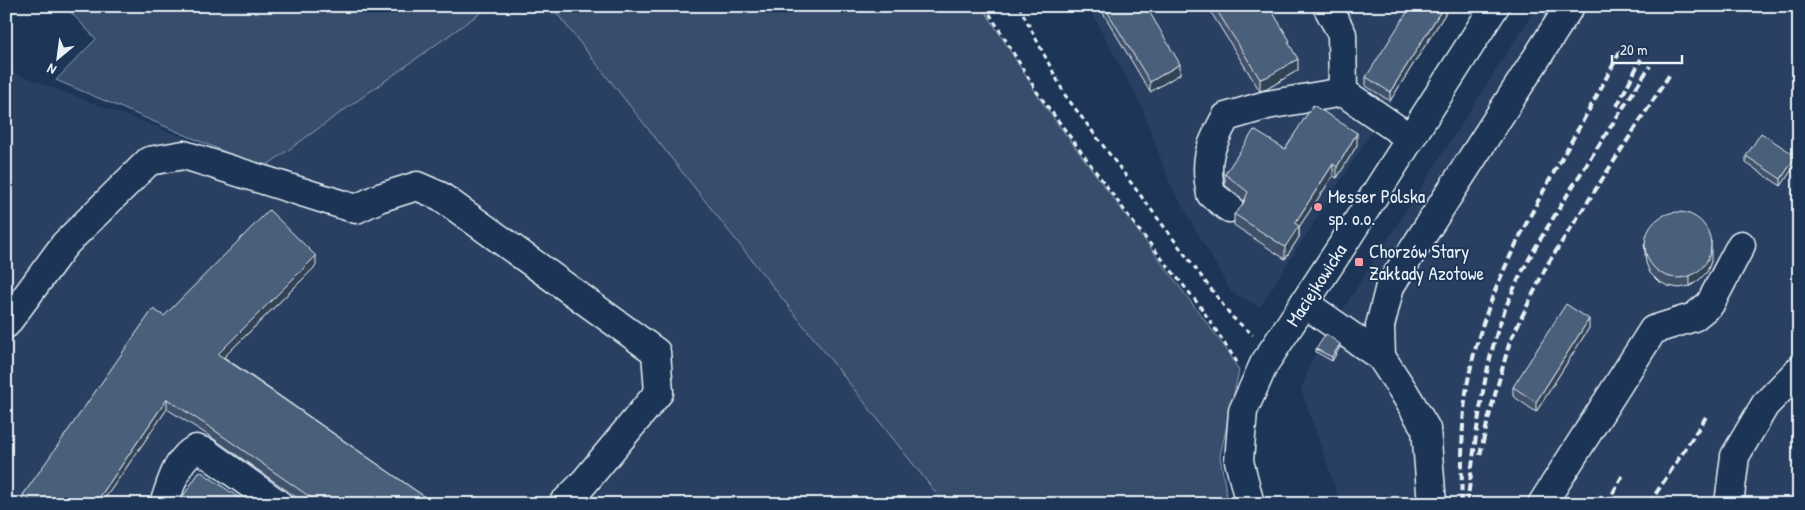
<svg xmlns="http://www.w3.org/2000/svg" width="1805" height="510" font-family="'Patrick Hand',sans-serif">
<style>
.built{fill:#2a4162}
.green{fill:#374d6c;stroke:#909fb2}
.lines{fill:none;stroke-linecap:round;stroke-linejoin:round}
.minor-casing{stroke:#e8f1f8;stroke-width:31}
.path{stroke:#e8f1f8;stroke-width:3;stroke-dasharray:5 4;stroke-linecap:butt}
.minor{stroke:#1d3557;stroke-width:28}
.rail{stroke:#e8f1f8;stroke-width:4;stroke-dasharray:8 4;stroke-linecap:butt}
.wall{fill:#3f5169;stroke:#e8f1f8}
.shaded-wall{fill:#334255;stroke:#e8f1f8}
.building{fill:#495e7a;stroke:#e8f1f8}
.poi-dot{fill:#ff9aa2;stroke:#1d3557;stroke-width:2}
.labels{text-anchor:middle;stroke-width:4;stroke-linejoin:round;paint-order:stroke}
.poi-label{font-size:19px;fill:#e8f1f8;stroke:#1d3557;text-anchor:start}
.street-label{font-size:19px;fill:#e8f1f8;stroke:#1d3557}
</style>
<rect width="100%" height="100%" fill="#1d3557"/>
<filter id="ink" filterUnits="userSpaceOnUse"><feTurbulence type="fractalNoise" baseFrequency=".02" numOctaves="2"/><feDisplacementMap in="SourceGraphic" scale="10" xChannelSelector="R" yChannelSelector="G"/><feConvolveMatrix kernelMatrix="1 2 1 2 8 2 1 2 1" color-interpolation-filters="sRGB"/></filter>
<g filter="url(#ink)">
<g class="built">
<path d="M490,6H551L940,498L936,504H6V70L263,168Z"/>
<path d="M1088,6H1452L1260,307L1231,292L1170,184L1142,107Z"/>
<path d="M1537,6H1799V504H1341L1301,389L1313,358L1345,306Z"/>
</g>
<g class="green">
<path d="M65,6H490L263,168L56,80L96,39Z"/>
<path d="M551,6H982L1046,108L1230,354L1239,371L1220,456L1228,504H936L940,498Z"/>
</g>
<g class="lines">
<g class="minor-casing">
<g id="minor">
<path d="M1327,6L1342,34L1343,92L1410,138"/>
<path d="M1229,208L1211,194C1204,160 1209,148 1226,117L1267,105L1343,92"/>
<path d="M1304,303L1381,357L1404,392L1426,429L1432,504"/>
<path d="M6,324L65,244L149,161L184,155L356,209L379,198L417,186L440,196L656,352L659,392L582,485L563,504"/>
<path d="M1381,357L1380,326L1390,286L1570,6"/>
<path d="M164,504C171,485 176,459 196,449L205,452L278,504"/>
<path d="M1250,504L1239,461L1243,411L1264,364L1340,249L1495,6"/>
<path d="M1542,504L1653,330L1694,317L1710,304L1741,245"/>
<path d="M1729,504L1735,456L1765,405L1799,370"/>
</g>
</g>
<g class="path">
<path d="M985,6L1037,92L1139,230L1200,306L1237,362"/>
<path d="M1019,6L1065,95L1232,317L1253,335"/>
</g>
<use href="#minor" class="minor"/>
<g class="rail">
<path d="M1617,106L1641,59"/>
<path d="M1480,455L1488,420L1510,341L1547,265L1670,74"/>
<path d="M1461,504C1463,460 1460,414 1470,371C1495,254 1571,152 1623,45"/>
<path d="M1467,504C1475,447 1480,390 1496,336C1509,290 1535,247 1560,207C1589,159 1620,113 1650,66"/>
<path d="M1607,504L1624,473"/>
<path d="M1649,504L1706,417"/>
</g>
</g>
<g class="wall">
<path d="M1099,6H1146L1180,74L1150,92Z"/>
<path d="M1207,6H1269L1290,46L1298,70L1267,89L1260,91Z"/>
<path d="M1445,6V14L1390,101L1366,86V77Z"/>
<path d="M1357,145L1337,178L1333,176L1299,227V237L1285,259L1234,225V214L1242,206L1244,201L1225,185V174L1285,149Z"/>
<path d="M1746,156L1796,163L1781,186L1746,163Z"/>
<path d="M1644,243L1711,261L1707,272L1699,280L1690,286L1679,288L1668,286L1658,281L1650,273L1646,263Z"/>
<path d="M316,266L224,357L435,504H306L214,439L167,409L101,504H23V495L164,316Z"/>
<path d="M1589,328L1536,412L1513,396V387Z"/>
<path d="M1340,347L1332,361L1316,352V349Z"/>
</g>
<g class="shaded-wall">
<path d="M1444,6H1445V14L1390,101V92Z"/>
<path d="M1298,59V70L1267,89L1260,91V79Z"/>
<path d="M1180,64V74L1150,92V82Z"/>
<path d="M1357,133V145L1337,178V167Z"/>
<path d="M1796,156V163L1781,186V179Z"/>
<path d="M1333,164V176L1299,227V237L1285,259V247L1295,223Z"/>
<path d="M1711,241V261L1707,272L1699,280L1690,286V276Z"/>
<path d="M316,256V266L218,363V354Z"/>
<path d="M1589,319V328L1536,412V402Z"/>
<path d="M1340,344V347L1332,361V357Z"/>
<path d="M167,399V409L101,504H95Z"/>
</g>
<g class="building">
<path d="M1104,6H1146L1180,64L1150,82Z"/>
<path d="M1214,6H1269L1290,41L1288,42L1298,59L1267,77L1260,79Z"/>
<path d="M1411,6H1444L1390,92L1366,77Z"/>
<path d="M1313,105L1357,133L1337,167L1333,164L1295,223L1299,226L1285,247L1234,214L1242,206L1248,192L1225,174L1254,130L1285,149Z"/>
<path d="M1761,133L1796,156L1781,179L1746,156Z"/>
<path d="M269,210L316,256L218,354L435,504H320L214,430L167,399L95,504H35L23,495L153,309L164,316Z"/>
<circle cx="1678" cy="245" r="33"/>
<path d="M1566,304L1589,319L1536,402L1513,387Z"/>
<path d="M1326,334L1340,344L1332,357L1316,349Z"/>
<path d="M200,471L248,504H178Z"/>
</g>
</g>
<g class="poi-dot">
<circle cx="1318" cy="207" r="5"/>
<rect x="1354" y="257" width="10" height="10" rx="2.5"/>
</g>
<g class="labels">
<g class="poi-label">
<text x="1328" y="203">Messer Polska<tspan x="1328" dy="22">sp. o.o.</tspan></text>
<text x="1369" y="258">Chorzów Stary<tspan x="1369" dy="22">Zakłady Azotowe</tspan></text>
</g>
<g class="street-label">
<text transform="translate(1316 285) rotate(-57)" y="7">Maciejkowicka</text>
</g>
</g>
<rect width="1805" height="510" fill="none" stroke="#1d3557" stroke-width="25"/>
<rect x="12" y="12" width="1780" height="485" fill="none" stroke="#e8f1f8" stroke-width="2" filter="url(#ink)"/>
<g transform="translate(58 58) rotate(209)" stroke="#1d3557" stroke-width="4" paint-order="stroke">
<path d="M0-4L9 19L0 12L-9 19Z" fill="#e8f1f8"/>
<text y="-8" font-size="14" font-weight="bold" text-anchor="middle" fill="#e8f1f8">N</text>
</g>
<path d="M1612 55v8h70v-8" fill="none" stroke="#e8f1f8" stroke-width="2.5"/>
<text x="1620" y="55" font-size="15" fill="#e8f1f8" stroke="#1d3557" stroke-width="4" paint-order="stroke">20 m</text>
</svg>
